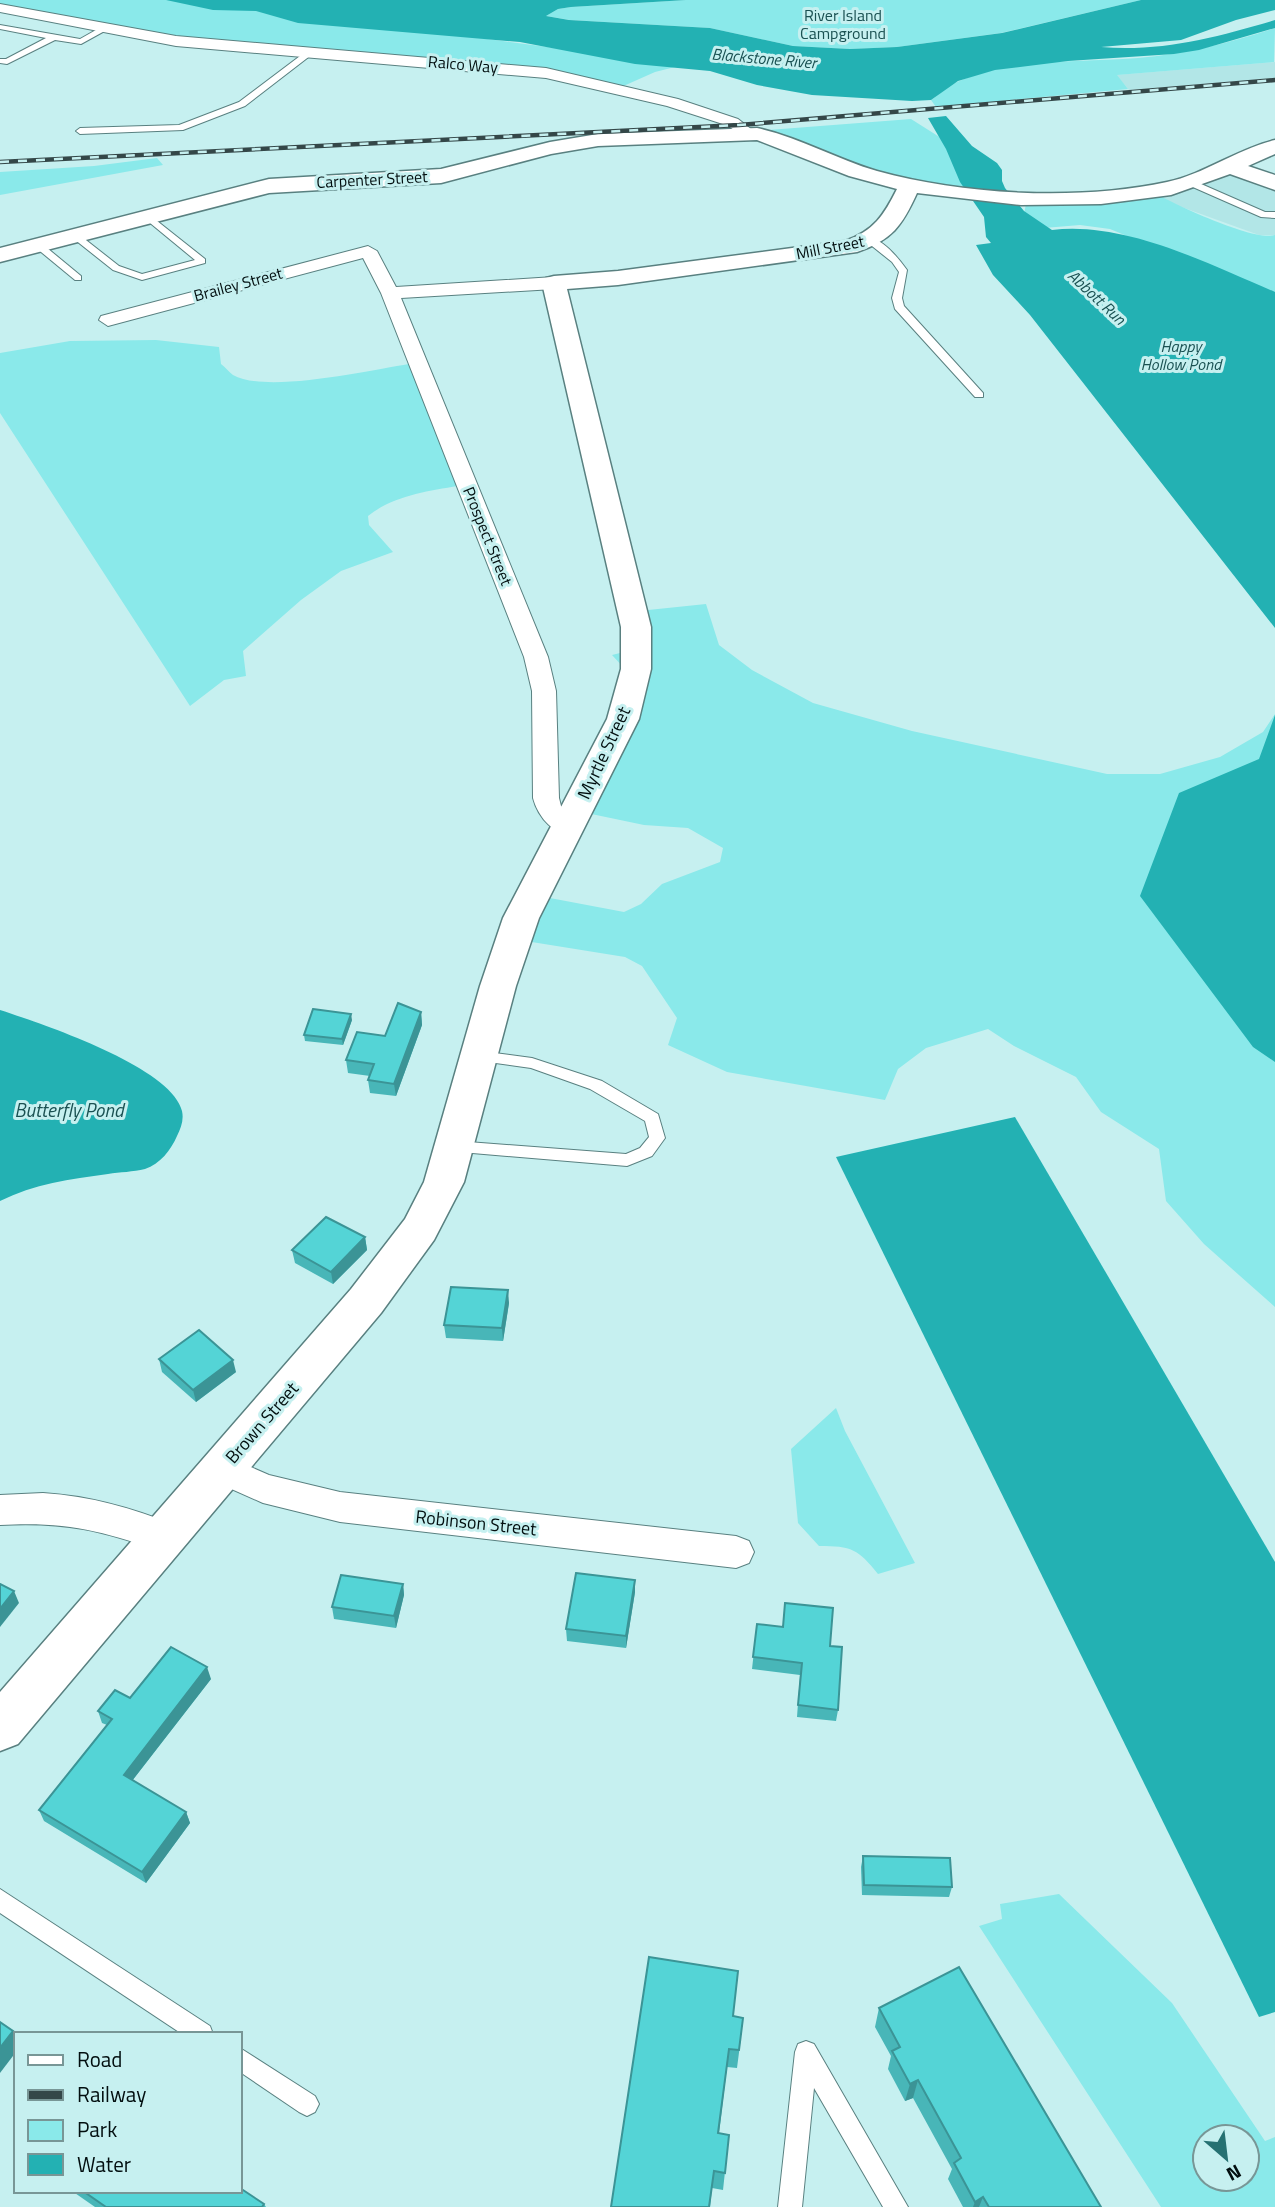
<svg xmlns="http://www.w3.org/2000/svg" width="1275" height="2207" font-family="'Titillium Web',sans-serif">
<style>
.built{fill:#b2e6e7}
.green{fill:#8ae9ea;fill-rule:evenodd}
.water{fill:#23b1b3}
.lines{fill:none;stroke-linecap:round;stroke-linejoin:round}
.service-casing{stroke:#598080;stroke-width:2}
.minor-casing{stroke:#598080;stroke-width:2}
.tertiary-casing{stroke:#598080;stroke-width:3}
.service{fill:#fff;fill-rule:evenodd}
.minor{fill:#fff;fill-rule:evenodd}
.tertiary{fill:#fff;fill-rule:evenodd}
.rail-casing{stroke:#344748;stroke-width:4.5}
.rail{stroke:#c6f0f0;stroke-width:2.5;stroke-dasharray:9;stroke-linecap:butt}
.wall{fill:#48b6b8}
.shaded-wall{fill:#3b9496}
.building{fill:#54d4d6;stroke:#3b9496;stroke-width:2}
.labels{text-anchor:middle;stroke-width:6;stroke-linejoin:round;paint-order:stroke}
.far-park-label{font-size:16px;fill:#1a5152;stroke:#c6f0f0}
.far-water-label{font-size:16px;font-style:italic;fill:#1a5152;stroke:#c6f0f0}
.far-street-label{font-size:16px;fill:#020e0f;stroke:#c6f0f0}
.street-label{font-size:18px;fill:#020e0f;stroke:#c6f0f0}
.water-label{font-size:19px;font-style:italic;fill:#1a5152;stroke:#c6f0f0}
</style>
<rect width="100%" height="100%" fill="#c6f0f0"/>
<g class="built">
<path d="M1275,62V78L1129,90L1116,75Z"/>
<path d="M1218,167L1275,184V235H1259L1176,205L1145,188Z"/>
</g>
<g class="green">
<path d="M0,0H196L683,65L655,72L619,88L590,81L230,45L47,17L3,13L0,10Z"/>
<path d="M686,0H1141L1001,33L897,47L850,49L793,46L710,28L570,20L546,16L558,9L571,7Z"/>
<path d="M1275,28L1274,62L1117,75L1128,89L936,107L931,100C940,94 946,86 957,82C1013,57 1078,63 1138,58C1185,54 1230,43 1275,28Z"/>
<path d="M911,119L949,143L971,188L918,185L757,131Z"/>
<path d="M157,158L163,165L0,195V172L94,166Z"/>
<path d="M1145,188C1168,201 1252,242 1275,235V297L1110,229L1080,225L1044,228L1024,214L1026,204Z"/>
<path d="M156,340L219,347L221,364C225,367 229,372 233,375C266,394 370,370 409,364L458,486C427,491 393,496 368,516L369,525L393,552L341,571L301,600L243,651L246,676L224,680L190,706L0,413V353L70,341Z"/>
<path d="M706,604L719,645L752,670L813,703L912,731L1107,774H1160L1220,757L1263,732L1275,714V1307L1204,1244L1166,1201L1159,1149L1101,1112L1076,1077L1014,1046L988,1029L926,1048L898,1069L885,1100L727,1072L668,1045L677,1018L642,966L625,957L513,939L534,895L624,912L641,904L662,884L720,862L723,848L688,828L644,825L577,811L625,669L612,655L628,651L629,612Z"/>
<path d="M836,1408L845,1431L915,1563L878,1574C858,1549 852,1546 819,1546L798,1523L791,1449Z"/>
<path d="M1059,1894L1172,2003L1265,2141L1275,2137V2207H1161L979,1926L1002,1919L1000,1904ZM1205,2137H1247V2179H1205Z"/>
</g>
<g class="water">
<path d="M166,0H686L571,7L558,9L546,16L569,20L710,28L793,46L850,49L897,47L1002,33L1141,0H1275V10L1236,20L1181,40L1101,47C1162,52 1217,37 1275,20V28L1199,50L1174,54L1068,61L995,70L958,81L931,100L912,101L812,95L757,85L710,71L635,64L520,42L298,23L256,11L213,10Z"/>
<path d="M946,116L972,146L997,163L1002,170V181L1005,188L1024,211L1052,230C1125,221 1209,264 1275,292V628L1030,315L993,275L976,245L991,243L986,237L984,217L960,182L946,149L928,118Z"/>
<path d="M1275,715V1062L1253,1047L1140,896L1179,793L1259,759Z"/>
<path d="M0,1010C40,1023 172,1067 182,1111C184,1120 181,1128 177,1136C171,1150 160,1164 145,1169C133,1172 120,1172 108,1174C70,1179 34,1184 0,1201Z"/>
<path d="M1015,1117L1275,1562V2012L1259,2017L836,1157Z"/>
</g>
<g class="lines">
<g class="service-casing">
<g id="service">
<path d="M0,25L80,39L103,26L110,28L81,44L55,40L7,64L0,63V59H6L46,38L0,29Z"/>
<path d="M308,50L315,52L245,106L183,130L80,134L76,131L80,128L179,125L239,102Z"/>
<path d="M1186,180H1192L1265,212H1275V218L1261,217L1186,184Z"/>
<path d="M147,213L205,259V263L142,280L113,270L69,235L77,233L119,266L142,274L195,260L144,218V214Z"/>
<path d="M867,238C882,237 899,259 907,270L902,298L904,306L983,393V397H975L895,309L892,298L899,272L892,262L867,242Z"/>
<path d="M35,243H41L81,276V280H75L35,247Z"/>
<path d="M479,1051L532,1058L602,1081L658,1114L665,1138L652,1156L627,1166L449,1151L447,1147L449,1143L455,1141L626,1154L640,1148L649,1137L645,1121L590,1089L531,1068L474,1060L471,1056L474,1052Z"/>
<path d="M0,1889L210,2026L213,2034H182L0,1913Z"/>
<path d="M806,2041L814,2044L908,2207H883L814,2088L802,2207H778L795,2052L798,2044Z"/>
<path d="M240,2048L315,2096L319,2104L315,2112L307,2116L299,2112L240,2072Z"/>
</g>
</g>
<g class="minor-casing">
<g id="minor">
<path d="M0,4L176,36L546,68L678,99L738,119L756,133L748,138L726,125L667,106L546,78L176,46L0,12Z"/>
<path d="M368,246L377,251L396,287L554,277L563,283L554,289L401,298L548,657L556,691L559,798L561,806L580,827L576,833C555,838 538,817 533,798L532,691L524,657L381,293L363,258L108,326L99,320L101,316Z"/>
<path d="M221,1454L269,1475L340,1492L736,1536L749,1541L754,1552L749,1563L736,1568L340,1522L263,1503L209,1479L204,1469L209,1459Z"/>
<path d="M43,1493C91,1496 133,1508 177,1526L182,1537L177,1548L164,1552C103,1531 65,1521 0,1525V1495Z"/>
</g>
</g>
<g class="tertiary-casing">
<path id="tertiary" d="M757,128C799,137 836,159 877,171C964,195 1078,201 1167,182C1205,174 1237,149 1275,140V154L1248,166L1275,175V190L1230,174L1171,195L1101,204L1021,205L917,193C902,226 892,240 857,252L618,285L567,289L651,627V669L639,719L539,918L516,986L464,1182L434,1240L381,1313L18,1744L0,1751V1692L351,1289L405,1219L424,1182L480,986L503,918L607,719L621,669V627L542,283L546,278L554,276L618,271L845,241C874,231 884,215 897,189L849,176L757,140L598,146L551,154L441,183L269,193L0,262V248L269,179L441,169L550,142L598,134Z"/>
</g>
<use href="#service" class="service"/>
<use href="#minor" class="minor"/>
<use href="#tertiary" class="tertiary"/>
<g class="rail-casing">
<path id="rail" d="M0,162L739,125L1275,80"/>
</g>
<use href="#rail" class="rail"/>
</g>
<g class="wall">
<path d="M421,1012L422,1025L396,1096L370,1093L368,1080L370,1076L348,1073L346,1060Z"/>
<path d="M352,1020L343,1045L305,1041L304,1035Z"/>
<path d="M365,1237L367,1250L333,1284L295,1263L292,1250Z"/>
<path d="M509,1303L503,1341L446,1338L444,1325Z"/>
<path d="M159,1359L236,1372L196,1402L162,1372Z"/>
<path d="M635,1580V1592L626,1648L567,1641L566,1629Z"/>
<path d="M403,1584L404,1595L396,1628L334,1619L332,1607Z"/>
<path d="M757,1624L830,1646L838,1710L836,1721L797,1717L800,1675L752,1669Z"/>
<path d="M211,1679L132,1781L186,1812L190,1823L146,1883L44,1821L39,1810L107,1725L102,1723L98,1711L130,1698Z"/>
<path d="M863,1856L952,1887L949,1897L862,1895L861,1867Z"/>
<path d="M879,2008L1101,2207H963L948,2179L952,2169L913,2098L905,2101L888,2069L891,2056L875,2027Z"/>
<path d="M733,2016L741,2037L737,2068L727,2067L719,2133L729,2135L723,2190L712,2188L710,2207H611Z"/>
<path d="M72,2191H240L264,2204L266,2207H95Z"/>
</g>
<g class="shaded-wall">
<path d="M421,1012L422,1025L396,1096L394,1084Z"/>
<path d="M351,1014L352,1020L343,1045L342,1039Z"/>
<path d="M365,1237L367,1250L333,1284L331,1272Z"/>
<path d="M508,1290L509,1303L503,1341L502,1328Z"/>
<path d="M233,1360L236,1372L196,1402L193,1390Z"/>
<path d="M635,1580V1592L626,1648V1636Z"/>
<path d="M403,1584L404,1595L396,1628L394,1616Z"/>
<path d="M14,1591L19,1603L0,1627V1609Z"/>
<path d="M207,1667L211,1679L128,1786L124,1775Z"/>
<path d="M186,1812L190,1823L146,1883L142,1872Z"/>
<path d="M13,2031L16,2036V2052L0,2073V2048Z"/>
<path d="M918,2080L913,2098L905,2101L910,2084Z"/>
<path d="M983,2197L979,2207H973L975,2202Z"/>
</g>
<g class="building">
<path d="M398,1003L421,1012L394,1084L368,1080L374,1064L346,1060L357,1032L385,1036Z"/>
<path d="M313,1009L351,1014L342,1039L304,1035Z"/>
<path d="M326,1217L365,1237L331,1272L292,1250Z"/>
<path d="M451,1287L508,1290L502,1328L444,1325Z"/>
<path d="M199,1330L233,1360L193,1390L159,1359Z"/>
<path d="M576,1573L635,1580L626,1636L566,1629Z"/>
<path d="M341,1575L403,1584L394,1616L332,1607Z"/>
<path d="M0,1584L14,1591L0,1609Z"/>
<path d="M785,1603L833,1608L830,1646L842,1647L838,1710L798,1705L802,1663L753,1657L757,1624L783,1627Z"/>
<path d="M171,1647L207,1667L124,1775L186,1812L142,1872L39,1810L112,1719L98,1711L115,1690L130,1698Z"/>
<path d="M863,1856L950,1858L952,1887L864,1885Z"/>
<path d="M649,1957L738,1971L733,2016L743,2018L739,2050L729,2049L718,2133L729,2135L725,2173L714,2171L709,2207H611Z"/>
<path d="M959,1967L1101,2207H989L983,2197L975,2202L954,2163L961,2158L918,2080L910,2084L892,2051L900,2047L879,2008Z"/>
<path d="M0,2022L13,2031L0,2048Z"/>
<path d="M240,2188L264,2204L262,2207H106L83,2191H240Z"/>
</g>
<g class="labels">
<g class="far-park-label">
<text x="843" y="21">River Island<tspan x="843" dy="18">Campground</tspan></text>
</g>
<g class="far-water-label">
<text transform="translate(764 58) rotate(5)" y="6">Blackstone River</text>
<text transform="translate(1097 297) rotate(43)" y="6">Abbott Run</text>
<text x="1181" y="352">Happy<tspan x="1181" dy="18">Hollow Pond</tspan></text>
</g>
<g class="far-street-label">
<text transform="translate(463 64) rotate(5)" y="6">Ralco Way</text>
<text transform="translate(372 179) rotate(-3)" y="6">Carpenter Street</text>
<text transform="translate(830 247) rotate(-11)" y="6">Mill Street</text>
<text transform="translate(238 284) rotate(-15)" y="6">Brailey Street</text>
<text transform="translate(488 536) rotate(68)" y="6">Prospect Street</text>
</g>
<g class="street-label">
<text transform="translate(604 753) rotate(-65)" y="6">Myrtle Street</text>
<text transform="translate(262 1423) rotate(-49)" y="6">Brown Street</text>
<text transform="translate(476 1523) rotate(6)" y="6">Robinson Street</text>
</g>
<g class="water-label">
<text x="69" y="1117">Butterfly Pond</text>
</g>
</g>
<rect x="14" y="2032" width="228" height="161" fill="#c6f0f0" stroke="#789696" stroke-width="2"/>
<rect x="28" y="2055" width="35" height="10" fill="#ffffff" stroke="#789696" stroke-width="2"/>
<text x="77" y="2067" font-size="21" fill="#020e0f">Road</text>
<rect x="28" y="2090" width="35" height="10" fill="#344748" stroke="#789696" stroke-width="2"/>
<text x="77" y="2102" font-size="21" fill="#020e0f">Railway</text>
<rect x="28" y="2120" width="35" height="21" fill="#8ae9ea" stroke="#789696" stroke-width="2"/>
<text x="77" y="2137" font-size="21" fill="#020e0f">Park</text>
<rect x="28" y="2154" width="35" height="21" fill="#23b1b3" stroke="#789696" stroke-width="2"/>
<text x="77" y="2172" font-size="21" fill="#020e0f">Water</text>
<g transform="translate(1226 2158) rotate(152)"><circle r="33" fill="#c6f0f0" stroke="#789696" stroke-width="2"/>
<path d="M0-5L12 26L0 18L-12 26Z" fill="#267172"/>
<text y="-10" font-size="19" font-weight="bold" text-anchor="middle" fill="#020e0f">N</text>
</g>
</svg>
